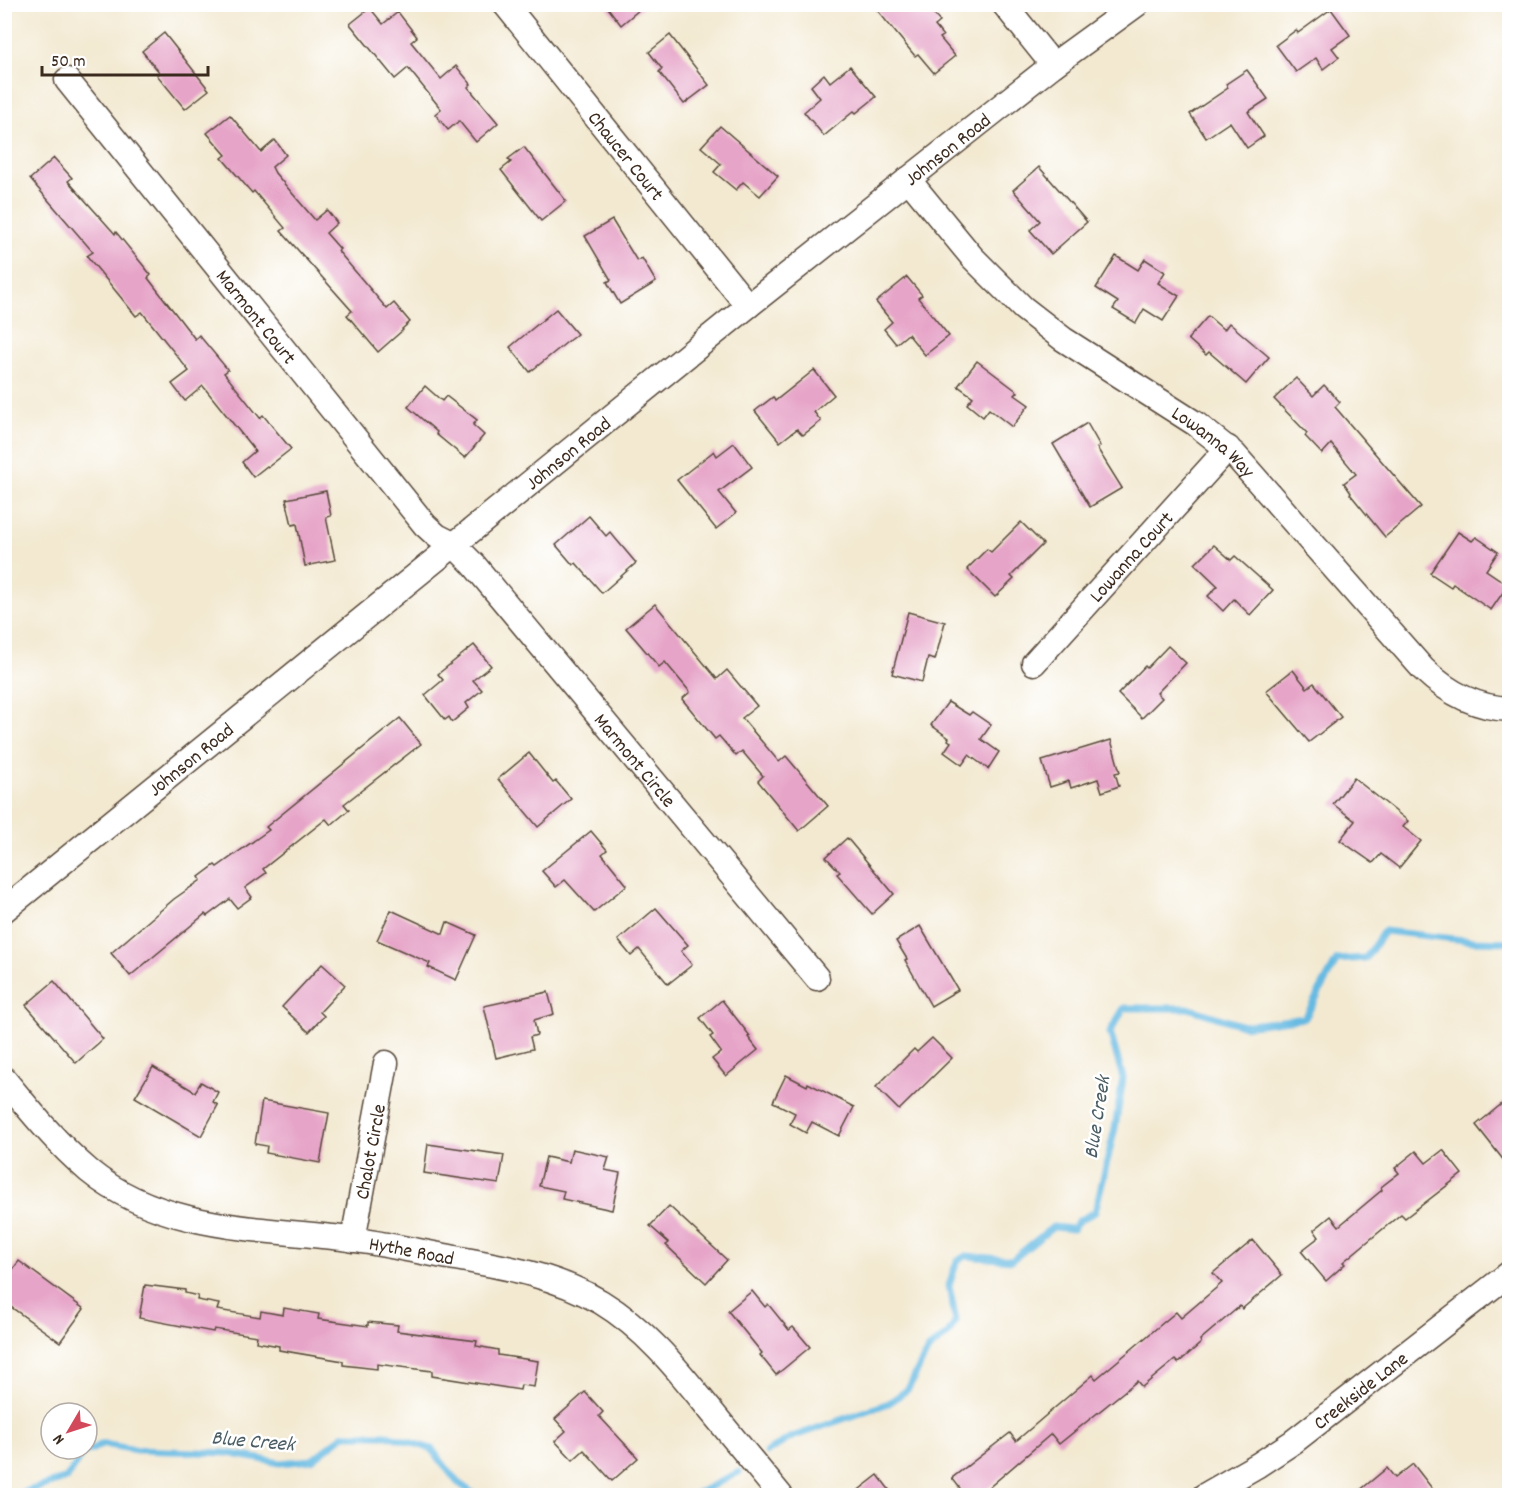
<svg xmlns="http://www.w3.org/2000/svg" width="1514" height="1500" font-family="Dekko,sans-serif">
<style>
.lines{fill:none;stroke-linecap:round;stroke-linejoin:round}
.stream{stroke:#66bae2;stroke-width:7}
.building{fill:#e6a4c8}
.street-casing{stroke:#574739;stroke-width:27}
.street{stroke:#fff;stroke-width:24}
.labels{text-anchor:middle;stroke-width:5;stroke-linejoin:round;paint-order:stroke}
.street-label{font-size:20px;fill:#3b2a1e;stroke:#fff}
.water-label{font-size:21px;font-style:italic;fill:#4a5c63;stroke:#fff}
</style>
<rect width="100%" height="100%" fill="#fff"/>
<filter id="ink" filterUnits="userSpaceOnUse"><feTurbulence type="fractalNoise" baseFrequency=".0167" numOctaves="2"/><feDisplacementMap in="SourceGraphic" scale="12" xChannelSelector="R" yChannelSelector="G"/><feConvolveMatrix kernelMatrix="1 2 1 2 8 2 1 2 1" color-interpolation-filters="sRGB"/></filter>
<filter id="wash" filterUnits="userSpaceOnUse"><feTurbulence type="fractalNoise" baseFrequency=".008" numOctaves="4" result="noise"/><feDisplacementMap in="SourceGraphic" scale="24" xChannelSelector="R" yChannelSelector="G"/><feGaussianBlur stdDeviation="1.35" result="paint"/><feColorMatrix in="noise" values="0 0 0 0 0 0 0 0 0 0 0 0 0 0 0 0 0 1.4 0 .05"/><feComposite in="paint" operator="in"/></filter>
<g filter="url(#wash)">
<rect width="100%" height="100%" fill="#f3e9d1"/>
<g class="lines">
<g class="stream">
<path d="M767,1452L792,1437L889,1403L908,1389L928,1350L948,1334L956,1321L949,1286L957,1261L966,1256L1012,1260L1053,1227L1073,1229L1078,1221L1095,1212L1115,1128L1123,1078L1110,1032L1124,1008H1188L1244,1026L1305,1018L1337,960L1366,958L1384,931L1473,941L1510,942"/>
<path d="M13,1496L67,1478L82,1454L103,1444L136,1450L228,1453L280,1463L312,1460L344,1435H387L432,1449L457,1482L477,1496"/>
<path d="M692,1496L739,1472"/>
</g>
</g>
<g id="blocks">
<g class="building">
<path d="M605,4H646L621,25Z"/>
<path d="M872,4H926L940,22L935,26L943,36L940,38L955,56L934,73L918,54L915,56Z"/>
<path d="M370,8L383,24L398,12L417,37L411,42L441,79L456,66L471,84L468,87L498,123L476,142L459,121L448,130L435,114L441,109L408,68L395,79L350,24Z"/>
<path d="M1331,9L1350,35L1332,48L1339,57L1323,69L1316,58L1296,72L1276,45L1296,30L1298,33Z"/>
<path d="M164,33L209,90L185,109L157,75L160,73L142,51Z"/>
<path d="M670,35L709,85L684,104L659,72L662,69L649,52Z"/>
<path d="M850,66L876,97L856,113L854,111L824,136L804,112L820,98L811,86L824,74L830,82Z"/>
<path d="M1247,70L1268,99L1248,112L1264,136L1247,148L1230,122L1206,138L1190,114L1228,88L1226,84Z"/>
<path d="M230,115L261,152L275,140L286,155L272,167L275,173L315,220L327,210L337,223L326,233L340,249L338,251L387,309L394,303L410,322L402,329L403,330L378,352L347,315L352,311L281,231L285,228L254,191L252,193L222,158L226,155L207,133Z"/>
<path d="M720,126L778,176L760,196L743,182L736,190L714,172L721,164L701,147Z"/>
<path d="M524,147L566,201L541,221L501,170L511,162L508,159Z"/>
<path d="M54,158L72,178L68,181L115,234L116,232L151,275L148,278L195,339L199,335L228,370L224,373L260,418L263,415L291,449L268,467L267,466L253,477L242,462L255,451L203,386L185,401L172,384L189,371L142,312L136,316L87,256L93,252L30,179Z"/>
<path d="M1039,167L1087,222L1051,254L1030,230L1040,221L1013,190Z"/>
<path d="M612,220L637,261L642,258L656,282L620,304L607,282L611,280L585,236Z"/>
<path d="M1116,256L1138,270L1145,259L1165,272L1158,283L1179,296L1163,321L1144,309L1136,323L1113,309L1118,302L1096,288Z"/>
<path d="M907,277L922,295L918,298L949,336L925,355L908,334L896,344L884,329L892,322L876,302Z"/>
<path d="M556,309L577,334L530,372L510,347Z"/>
<path d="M1208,316L1224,330L1229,323L1269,357L1246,384L1209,352L1206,355L1188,339Z"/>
<path d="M977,361L1018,392L1015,395L1029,405L1012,427L989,409L983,417L967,404L973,397L958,386Z"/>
<path d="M814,370L834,395L814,412L821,421L803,435L797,429L780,442L755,411L773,397L775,401Z"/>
<path d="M1296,378L1313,396L1324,385L1340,402L1335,407L1421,507L1385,537L1350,494L1351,493L1344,483L1356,474L1331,444L1322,454L1305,436L1307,433L1274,399Z"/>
<path d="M425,386L442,401L446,396L477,420L473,425L484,435L465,458L436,434L437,432L408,407Z"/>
<path d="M1087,423L1100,446L1097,448L1122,488L1090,507L1053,444Z"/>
<path d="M734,443L752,467L719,492L736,513L716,529L677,480L714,451L717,456Z"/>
<path d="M326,491L331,516L326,517L335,560L305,566L297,524L292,525L286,499Z"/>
<path d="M589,516L606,536L610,532L636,563L602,593L576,563L573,565L556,545Z"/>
<path d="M1021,522L1043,544L1011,576L1014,579L995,597L967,569L987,549L991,552Z"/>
<path d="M1458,532L1472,541L1476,537L1498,552L1486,570L1508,585L1491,610L1453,584L1451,587L1430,573Z"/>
<path d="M1214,545L1231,560L1235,556L1273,590L1250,615L1234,599L1223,611L1208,596L1218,586L1195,564Z"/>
<path d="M655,604L717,679L727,670L757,706L742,718L779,762L786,756L828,806L799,831L758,781L763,776L742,751L736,756L719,736L715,739L682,699L690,692L665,662L659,667L626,628Z"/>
<path d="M908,612L945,622L935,660L928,658L922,682L892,674Z"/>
<path d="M474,645L491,666L473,680L482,690L466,703L469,708L452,722L449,717L445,720L425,695L443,680L438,674Z"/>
<path d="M1168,646L1186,663L1157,693L1162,698L1142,718L1118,694L1145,666L1147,668Z"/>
<path d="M1293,670L1307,688L1314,683L1341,717L1309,742L1266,691Z"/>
<path d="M948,702L969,715L972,712L991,725L981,739L999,752L988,769L969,755L962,765L944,752L951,742L948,740L949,738L931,725Z"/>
<path d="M400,718L421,744L344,804L349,810L331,825L326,819L263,869L266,873L245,888L252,897L237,908L230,899L207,916L205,914L130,976L111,953L174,899L201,880L199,877L215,865L217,867L269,830L266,827Z"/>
<path d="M1111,740L1120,772L1115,773L1119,786L1102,792L1098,779L1071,788L1069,781L1050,787L1042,761Z"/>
<path d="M529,753L553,783L556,781L571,799L538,827L498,779Z"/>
<path d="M1354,778L1408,821L1403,827L1421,841L1399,868L1381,854L1373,863L1340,840L1355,821L1333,804Z"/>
<path d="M591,831L607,850L602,854L627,885L594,912L565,880L556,887L542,871Z"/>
<path d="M847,838L894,894L872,914L837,874L840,872L826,857Z"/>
<path d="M656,908L688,945L681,951L692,965L668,984L639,949L631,956L618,940Z"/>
<path d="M391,910L443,934L447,922L476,935L456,980L428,967L430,963L377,940Z"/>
<path d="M920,926L958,990L931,1006L905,960L907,959L896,941Z"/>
<path d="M322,964L345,985L320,1012L324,1016L309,1032L282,1007Z"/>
<path d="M54,981L103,1039L76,1063L26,1005Z"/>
<path d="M548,992L554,1014L534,1020L537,1035L530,1037L533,1049L496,1058L484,1006Z"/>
<path d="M722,1000L750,1036L748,1037L758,1050L726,1076L712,1059L721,1052L710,1037L713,1035L700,1018Z"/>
<path d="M932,1038L952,1058L899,1110L876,1087L914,1049L917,1052Z"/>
<path d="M153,1067L195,1092L201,1082L218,1092L213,1102L218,1105L201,1136L135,1097Z"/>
<path d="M786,1075L807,1086L808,1083L854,1107L839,1136L812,1122L806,1133L790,1124L795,1113L773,1102Z"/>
<path d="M1509,1098V1167L1476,1125Z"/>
<path d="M262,1101L329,1113L320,1163L266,1153L267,1146L255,1144Z"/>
<path d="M428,1144L504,1155L499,1184L424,1173Z"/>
<path d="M572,1149L609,1157L605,1170L620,1173L612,1210L562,1199L564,1191L539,1186L546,1157L569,1162Z"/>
<path d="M1443,1150L1462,1174L1405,1218L1401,1214L1343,1262L1345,1264L1326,1281L1301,1251L1319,1237L1314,1230L1331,1216L1339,1226L1382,1190L1381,1187L1399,1173L1395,1168L1416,1151L1426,1163Z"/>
<path d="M669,1206L727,1260L706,1283L666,1245L669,1243L650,1226Z"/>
<path d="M1253,1240L1282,1275L1242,1309L1240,1306L1200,1340L1201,1343L1178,1363L1175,1360L1142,1387L1137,1381L1059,1444L1051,1434L979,1496H966L952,1478L1010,1433L1016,1441L1093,1375L1096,1379L1176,1312L1181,1318L1222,1283L1213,1273Z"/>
<path d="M19,1261L84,1309L60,1342L4,1302V1281Z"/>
<path d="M145,1285L185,1290V1293L198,1296L197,1300L219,1304L217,1310L260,1317L261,1311L283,1315L284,1308L319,1314L318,1319L368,1326V1322L398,1325L397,1331L477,1341L476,1346L498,1350V1355L538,1361L534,1387L521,1385L520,1390L432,1376V1371L377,1364V1369L343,1365V1361L279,1350V1346L256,1342L257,1336L214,1329L213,1332L139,1318Z"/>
<path d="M752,1291L765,1307L768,1304L789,1330L793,1327L810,1347L776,1375L760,1355L762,1353L728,1311Z"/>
<path d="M585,1392L603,1412L599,1416L638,1458L612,1481L584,1450L573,1460L555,1441L566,1431L555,1419Z"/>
<path d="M1413,1464L1438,1496H1353L1387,1468L1395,1478Z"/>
<path d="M878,1475L894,1496H851Z"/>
</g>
</g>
</g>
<g filter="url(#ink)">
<use href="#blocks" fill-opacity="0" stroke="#574739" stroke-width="1.5"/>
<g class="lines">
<g class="street-casing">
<g id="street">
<path id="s1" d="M505,4L748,306"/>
<path d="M1004,4L1053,65"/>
<path id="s2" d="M67,80L425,525L437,536L453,544L474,565L817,978"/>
<path id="s3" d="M908,179L972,257L1023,308L1063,339L1196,424L1234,454L1423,669C1447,692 1476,708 1510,709"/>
<path id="s4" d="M1034,663L1228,448"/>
<path id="s5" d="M4,910L748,306L1053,65L1137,4"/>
<path id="s6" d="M4,1079C31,1112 57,1144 89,1171C162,1231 262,1228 350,1239C385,1244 421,1252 455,1258C506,1267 557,1276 601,1302C644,1328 676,1367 707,1406C732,1436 756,1466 781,1496"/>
<path id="s7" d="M353,1240L386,1063"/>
<path id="s8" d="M1204,1496L1258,1465L1293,1442L1510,1273"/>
</g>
</g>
<use href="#street" class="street"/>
</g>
</g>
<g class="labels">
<g class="street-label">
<text dy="7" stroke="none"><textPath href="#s5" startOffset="1212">Johnson Road</textPath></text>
<text dy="7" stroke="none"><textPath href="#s1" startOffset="194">Chaucer Court</textPath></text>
<text dy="7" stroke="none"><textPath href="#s2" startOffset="303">Marmont Court</textPath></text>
<text dy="7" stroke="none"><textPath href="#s3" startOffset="406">Lowanna Way</textPath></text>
<text dy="7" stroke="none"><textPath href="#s5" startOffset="726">Johnson Road</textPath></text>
<text dy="7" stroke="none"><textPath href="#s4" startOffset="144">Lowanna Court</textPath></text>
<text dy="7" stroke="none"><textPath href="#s5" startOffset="240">Johnson Road</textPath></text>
<text dy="7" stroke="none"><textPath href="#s2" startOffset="888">Marmont Circle</textPath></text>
<text dy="7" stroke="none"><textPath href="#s7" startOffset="90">Chalot Circle</textPath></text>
<text dy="7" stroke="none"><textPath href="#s6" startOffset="462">Hythe Road</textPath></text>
<text dy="7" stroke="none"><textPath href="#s8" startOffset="189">Creekside Lane</textPath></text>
</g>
<g class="water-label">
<text transform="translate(1096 1117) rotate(-81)" y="7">Blue Creek</text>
<text transform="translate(253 1440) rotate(5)" y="7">Blue Creek</text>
</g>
</g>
<rect width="1514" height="1500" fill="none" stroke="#fff" stroke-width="24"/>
<g transform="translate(69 1431) rotate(231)"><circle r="28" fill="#ffffff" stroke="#b1aaa5" stroke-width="1.5"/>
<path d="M0-4.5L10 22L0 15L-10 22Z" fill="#d1495b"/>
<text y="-9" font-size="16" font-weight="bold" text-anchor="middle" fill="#3b2a1e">N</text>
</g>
<path d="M42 66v9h166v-9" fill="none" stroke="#3b2a1e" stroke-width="3"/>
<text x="51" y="66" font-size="18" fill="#3b2a1e" stroke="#ffffff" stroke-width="4.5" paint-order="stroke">50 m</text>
</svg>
